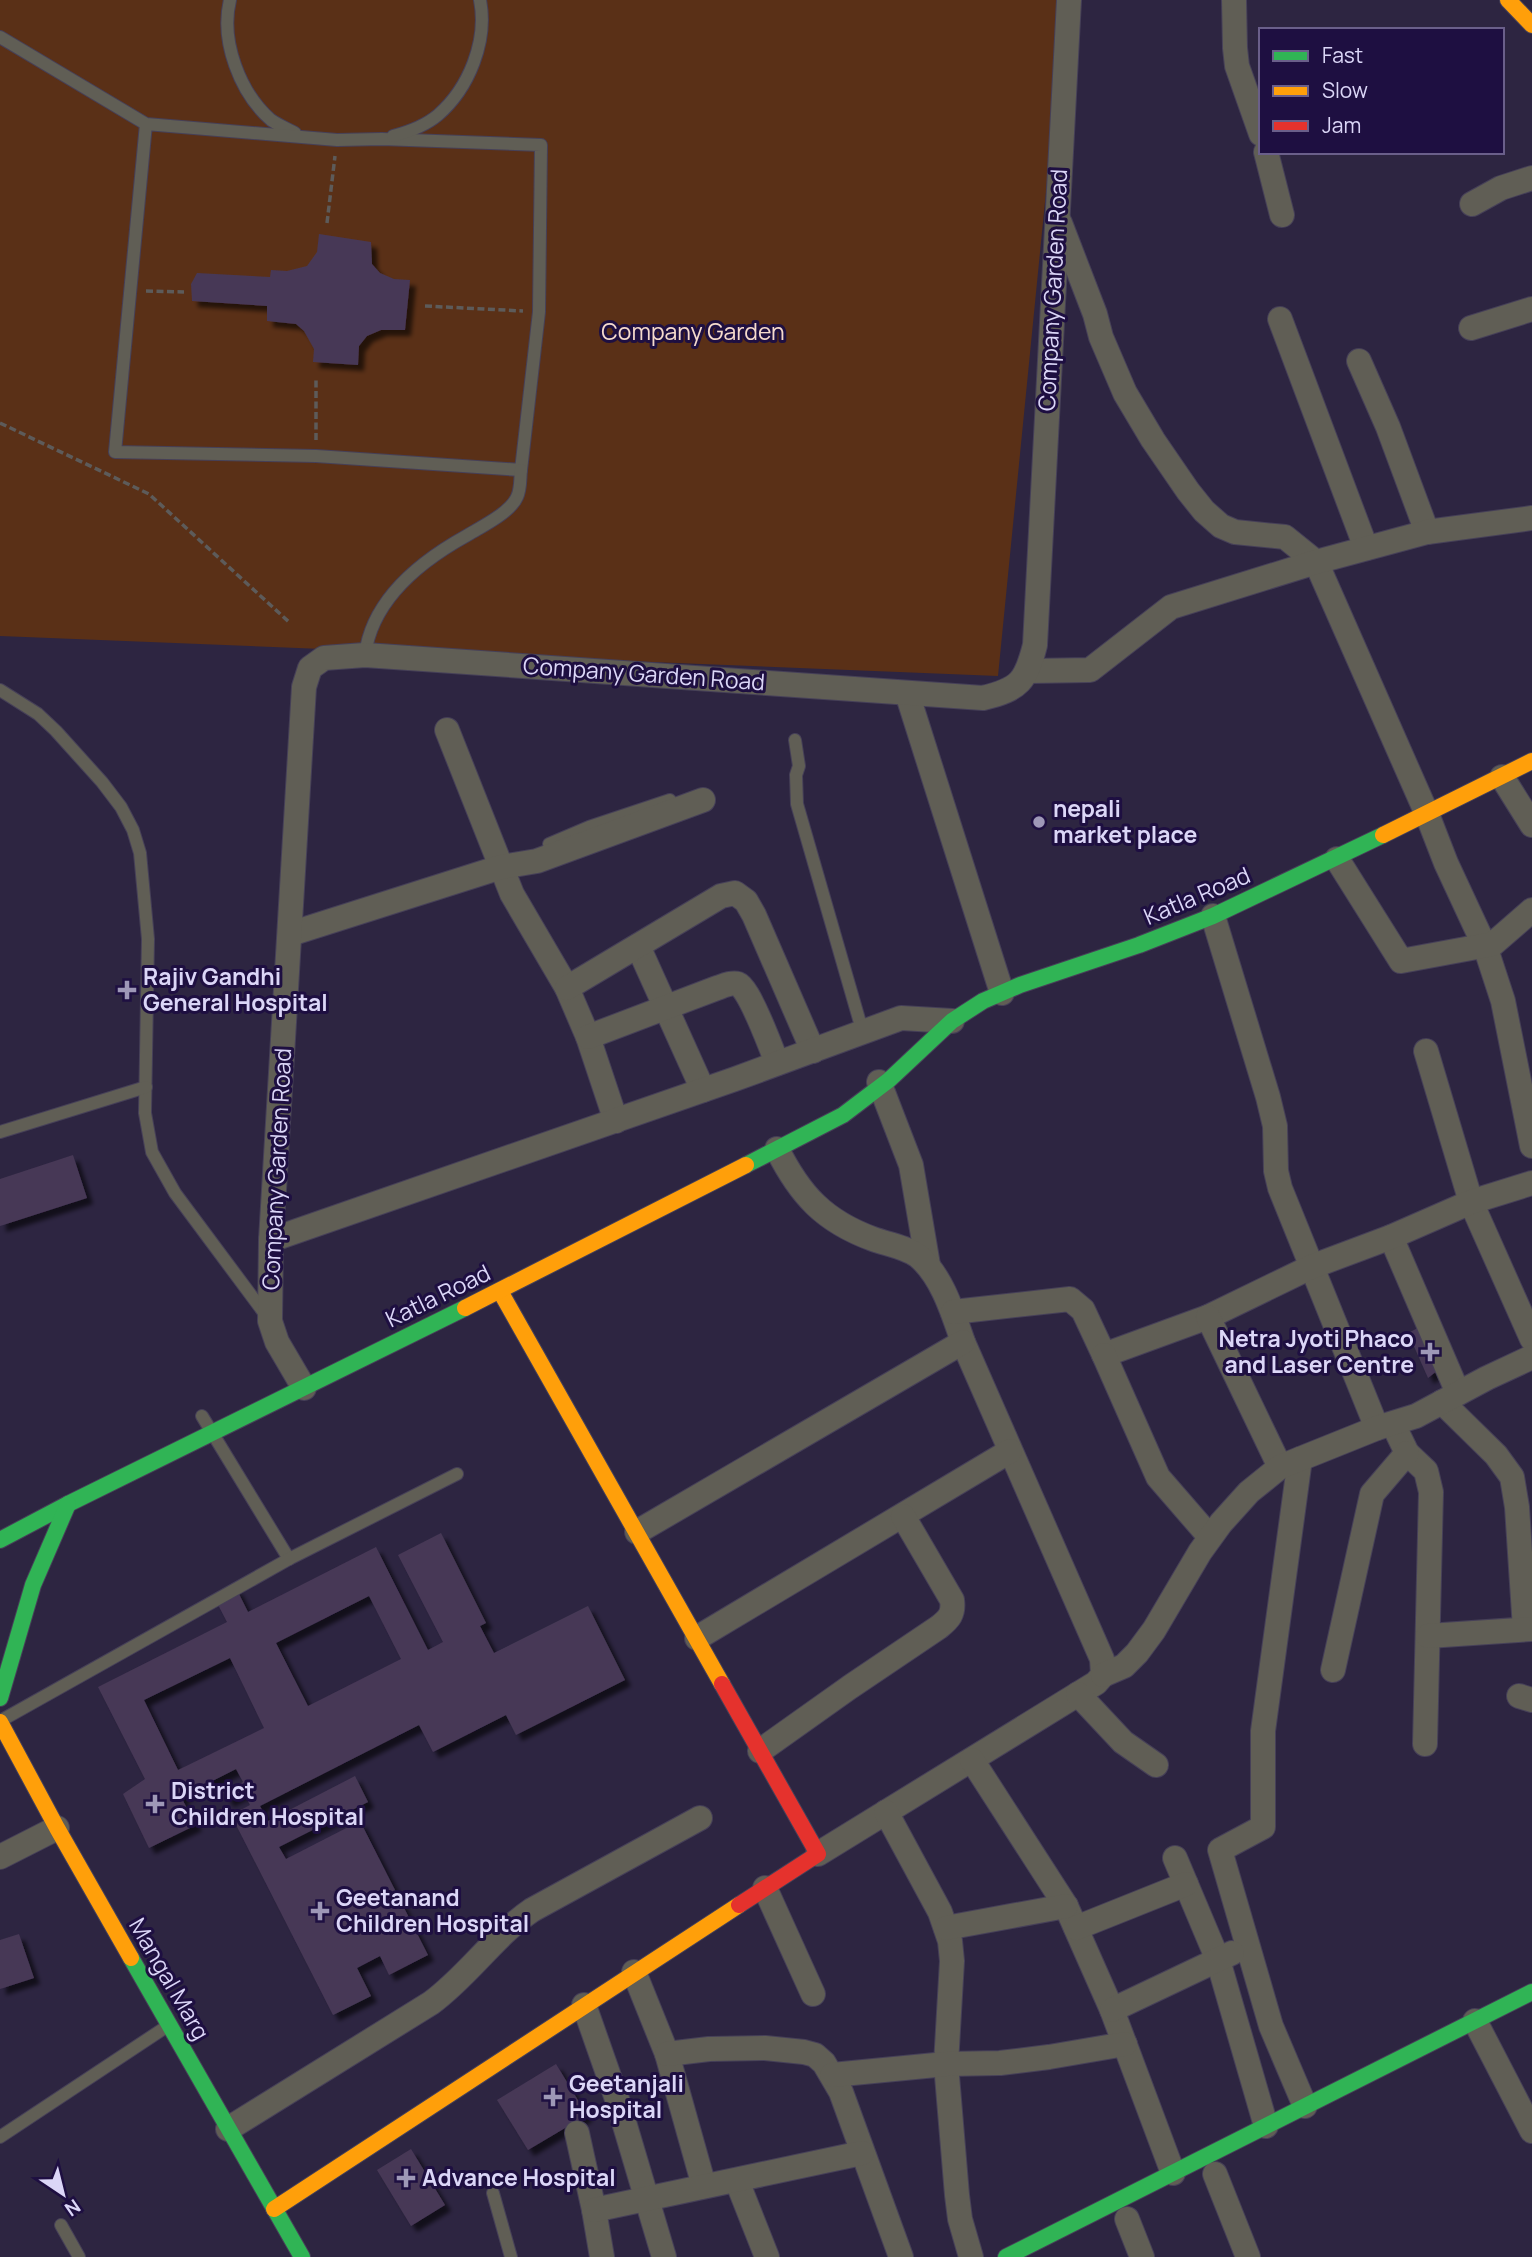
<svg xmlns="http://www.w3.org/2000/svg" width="1532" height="2257" font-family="Manrope,sans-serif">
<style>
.green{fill:#5a3017}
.building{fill:#473856;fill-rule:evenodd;filter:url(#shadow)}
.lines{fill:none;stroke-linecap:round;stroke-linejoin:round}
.lane-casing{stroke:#464058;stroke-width:14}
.street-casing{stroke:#464058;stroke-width:26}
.fast-casing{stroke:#464058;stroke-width:18}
.slow-casing{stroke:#464058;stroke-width:18}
.jam-casing{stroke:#464058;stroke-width:18}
.path{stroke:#5d5b5a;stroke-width:3.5;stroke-dasharray:7 3.5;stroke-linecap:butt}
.lane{stroke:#605e55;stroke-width:12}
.street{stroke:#605e55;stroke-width:24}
.fast{stroke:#30b455;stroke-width:16}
.slow{stroke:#ff9f0a;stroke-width:16}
.jam{stroke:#e5322d;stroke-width:16}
.poi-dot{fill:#9e98b7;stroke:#1e0f41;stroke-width:2.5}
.labels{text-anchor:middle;stroke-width:6;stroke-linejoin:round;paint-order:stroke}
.street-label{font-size:23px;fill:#dbd6f7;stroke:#1e0f41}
.park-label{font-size:23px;fill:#f6dbcc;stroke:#1e0f41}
.poi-label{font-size:23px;font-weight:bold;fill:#dbd6f7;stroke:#1e0f41;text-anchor:start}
</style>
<defs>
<filter id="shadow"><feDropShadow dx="6" dy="6" stdDeviation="2" flood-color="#0009"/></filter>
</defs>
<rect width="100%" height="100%" fill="#2d2541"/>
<path class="green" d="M0,0H1065L998,676L0,636Z"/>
<g class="building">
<path d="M319,234L371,242L372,264L380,273L394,279L410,280L405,330H381L367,336L359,346L358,365L313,362L314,349L304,331L296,324L267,321V306L192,301L191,284L197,273L270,277L271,270L287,271L307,266L317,252Z"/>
<path d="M73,1155L87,1198L0,1226V1179Z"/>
<path d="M1424,1325L1442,1367L1428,1378L1408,1333Z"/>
<path d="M441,1533L486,1623L480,1626L494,1653L588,1606L625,1680L516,1735L506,1715L433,1752L419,1725L260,1806L268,1821L355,1776L368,1802L279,1847L286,1859L360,1821L428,1955L389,1975L380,1956L357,1968L371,1996L333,2015L231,1815L250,1805L244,1793L228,1801L223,1792L243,1782L236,1769L181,1797L196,1825L149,1848L123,1794L145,1779L98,1687L227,1622L215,1599L236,1588L248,1612L376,1547L428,1650L443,1642L398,1555ZM369,1596L401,1659L308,1706L276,1643ZM230,1658L264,1728L178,1770L144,1700Z"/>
<path d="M19,1934L34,1978L0,1989V1940Z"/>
<path d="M556,2064L587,2115L528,2150L497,2100Z"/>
<path d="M411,2149L445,2205L411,2226L377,2170Z"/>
</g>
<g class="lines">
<g class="lane-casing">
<g id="lane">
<path d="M230,0C220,41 240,93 271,120C278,125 288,129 295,133"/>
<path d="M0,37L146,124L337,140L382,139L541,145L539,312L521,470L316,456L115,452L146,124"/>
<path d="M393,136C408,132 425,126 438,115C469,88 488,41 480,0"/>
<path d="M365,655C372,600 421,561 466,536C481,527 510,513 517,497C521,489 520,478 521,470"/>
<path d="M0,690L38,714L56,731L102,782L121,807L133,830L140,853L148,939L145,1113L152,1152L175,1193L268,1318"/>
<path d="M795,740L799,766L796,775L797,804L863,1033"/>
<path d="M549,844L589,827L670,800"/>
<path d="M0,1132L146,1087"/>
<path d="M202,1416L289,1559"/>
<path d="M2,1720L289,1559L457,1474"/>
<path d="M0,2137L166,2027"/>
<path d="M493,2193L511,2257"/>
<path d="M61,2225L79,2257"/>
</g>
</g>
<g class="street-casing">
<g id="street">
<path d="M1234,0L1235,48L1237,66L1261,134"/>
<path d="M1266,152L1282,215"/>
<path d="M1472,204L1501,188L1532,178"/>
<path d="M1060,223L1095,314L1101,337L1125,393L1153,440L1188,491L1204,511L1221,526L1235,532L1285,537L1316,562L1427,814L1446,863L1486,949L1503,1001L1532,1146"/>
<path d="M1280,319L1366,548"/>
<path d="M1471,328L1532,309"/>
<path d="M1359,361L1388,427L1427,532"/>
<path d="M1029,671L1090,670L1171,607L1316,562L1427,532L1532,518"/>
<path d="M907,693L1002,993"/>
<path d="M447,730L512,894L567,988L588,1037L616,1121"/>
<path d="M1502,777L1532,825"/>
<path d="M1337,859L1401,961L1493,944L1532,910"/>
<path d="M1213,916L1268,1097L1275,1126L1276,1171L1280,1188L1377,1428"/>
<path d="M290,934L501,867L537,861L703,800"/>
<path d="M638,946L703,1090"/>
<path d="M567,988L721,896L735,893L746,901L754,915L813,1051"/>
<path d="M588,1037L717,988C723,986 732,982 738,984C749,988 772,1050 777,1063"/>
<path d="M1426,1051L1471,1202L1532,1339"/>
<path d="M879,1082L911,1165L928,1265"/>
<path d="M777,1149C800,1195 824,1221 873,1239C887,1244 906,1247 918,1256C942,1276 953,1313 963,1342L1102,1659L1103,1675L1096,1683L818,1854"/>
<path d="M1391,1237L1458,1393"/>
<path d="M271,1240L735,1079L901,1018L952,1021"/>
<path d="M953,1312L1070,1299L1083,1310L1104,1355L1208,1317L1311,1267L1391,1237L1471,1202L1532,1183"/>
<path d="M1208,1317L1280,1467"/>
<path d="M1104,1355L1158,1477L1210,1537"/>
<path d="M304,1388L277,1342L270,1321L271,1240L304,687L310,668L324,658L365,655L983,698C1020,689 1026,681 1035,645L1069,0"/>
<path d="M1442,1402L1496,1455L1512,1477L1517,1507L1525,1629"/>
<path d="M1393,1424L1407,1453L1426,1471L1431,1492L1425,1744"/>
<path d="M1300,1459L1263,1731V1827L1220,1850L1271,2026L1305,2106"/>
<path d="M637,1532L963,1342"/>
<path d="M1428,1636L1532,1629"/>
<path d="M697,1638L1010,1451"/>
<path d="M1333,1670L1372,1494L1407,1453"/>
<path d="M1103,1675L1124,1666L1137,1653L1154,1630L1200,1552L1221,1523L1249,1492L1280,1467L1377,1428L1416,1416L1487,1378L1532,1357"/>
<path d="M1078,1694L1123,1742L1156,1765"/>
<path d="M1519,1696L1532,1700"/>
<path d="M760,1751L850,1687L939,1627C949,1619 954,1614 952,1600L903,1516"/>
<path d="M972,1760L1066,1906L1112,2010L1173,2173"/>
<path d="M886,1812L940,1912L950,1941L952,1961L946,2064L957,2195L960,2219L971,2257"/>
<path d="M0,1857L57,1828"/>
<path d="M1175,1858L1218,1960L1266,2126"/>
<path d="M765,1888L813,1994"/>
<path d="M946,1928L1066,1906"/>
<path d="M1076,1928L1186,1884"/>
<path d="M634,1972L667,2054L704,2186"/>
<path d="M584,2005L618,2102L664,2257"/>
<path d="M1112,2010L1232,1953"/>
<path d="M1475,2021L1532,2131"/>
<path d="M667,2054L709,2049L765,2048L804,2052L815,2055L824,2063L841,2092L901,2257"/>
<path d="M832,2075L946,2064L1000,2063L1049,2057L1125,2044"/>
<path d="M228,2129L431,2003C468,1976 494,1936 532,1910L700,1818"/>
<path d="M577,2133L594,2210L602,2257"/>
<path d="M1215,2174L1248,2257"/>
<path d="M737,2181L767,2257"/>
<path d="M594,2210L862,2153"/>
<path d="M1127,2219L1142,2257"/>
</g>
</g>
<g class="fast-casing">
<g id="fast">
<path d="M746,1165L843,1115L889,1080L952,1021L983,1001L1020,985L1139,945L1213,916L1383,835"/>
<path d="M0,1540L68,1504L465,1308"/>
<path d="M0,1698L33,1585L68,1504"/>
<path d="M131,1958L302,2257"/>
<path d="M1006,2257L1532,1992"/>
</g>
</g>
<g class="slow-casing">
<g id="slow">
<path d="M1508,0L1532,25"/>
<path d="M1383,835L1532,761"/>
<path d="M500,1291L722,1684"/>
<path d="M465,1308L746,1165"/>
<path d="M0,1722L57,1828L131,1958"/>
<path d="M274,2209L739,1905"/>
</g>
</g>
<g class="jam-casing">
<path id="jam" d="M722,1684L818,1854L739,1905"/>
</g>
<g class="path">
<path d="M327,223L335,156"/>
<path d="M146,291L184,292"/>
<path d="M425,306L523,311"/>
<path d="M0,423L149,494L289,622"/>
<path d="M316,440V378"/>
</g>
<use href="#lane" class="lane"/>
<use href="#street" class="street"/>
<use href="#fast" class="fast"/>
<use href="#slow" class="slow"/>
<use href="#jam" class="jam"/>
</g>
<g class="poi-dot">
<circle cx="1039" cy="822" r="7"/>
<path d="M123.5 979.5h7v7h7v7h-7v7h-7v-7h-7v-7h7z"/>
<path d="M1426.5 1341.5h7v7h7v7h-7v7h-7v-7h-7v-7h7z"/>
<path d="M151.5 1793.5h7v7h7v7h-7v7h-7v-7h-7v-7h7z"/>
<path d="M316.5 1900.5h7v7h7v7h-7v7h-7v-7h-7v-7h7z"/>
<path d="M549.5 2086.5h7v7h7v7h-7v7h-7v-7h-7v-7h7z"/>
<path d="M402.5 2167.5h7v7h7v7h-7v7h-7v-7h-7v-7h7z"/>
</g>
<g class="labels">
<g class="street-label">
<text transform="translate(1053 290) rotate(-87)" y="8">Company Garden Road</text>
<text transform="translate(644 674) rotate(4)" y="8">Company Garden Road</text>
<text transform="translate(1197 896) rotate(-23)" y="8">Katla Road</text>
<text transform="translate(277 1169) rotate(-87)" y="8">Company Garden Road</text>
<text transform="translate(438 1296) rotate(-26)" y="8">Katla Road</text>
<text transform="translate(169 1979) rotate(60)" y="8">Mangal Marg</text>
</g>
<g class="park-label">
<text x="693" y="340">Company Garden</text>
</g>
<g class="poi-label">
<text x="1053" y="817">nepali<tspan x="1053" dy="26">market place</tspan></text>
<text x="143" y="985">Rajiv Gandhi<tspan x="143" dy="26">General Hospital</tspan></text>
<text x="1414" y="1347" text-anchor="end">Netra Jyoti Phaco<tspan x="1414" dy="26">and Laser Centre</tspan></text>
<text x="171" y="1799">District<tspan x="171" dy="26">Children Hospital</tspan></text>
<text x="336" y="1906">Geetanand<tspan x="336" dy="26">Children Hospital</tspan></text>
<text x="569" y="2092">Geetanjali<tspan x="569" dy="26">Hospital</tspan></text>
<text x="422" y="2186">Advance Hospital</text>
</g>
</g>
<rect x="1259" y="28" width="245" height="126" fill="#1e0f41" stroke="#6a5f8a" stroke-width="2"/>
<rect x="1273" y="51" width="35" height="10" fill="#30b455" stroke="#6a5f8a" stroke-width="2"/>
<text x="1322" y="63" font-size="21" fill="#dbd6f7">Fast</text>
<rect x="1273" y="86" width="35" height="10" fill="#ff9f0a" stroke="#6a5f8a" stroke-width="2"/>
<text x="1322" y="98" font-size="21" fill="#dbd6f7">Slow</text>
<rect x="1273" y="121" width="35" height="10" fill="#e5322d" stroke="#6a5f8a" stroke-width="2"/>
<text x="1322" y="133" font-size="21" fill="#dbd6f7">Jam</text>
<g transform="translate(63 2194) rotate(145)" stroke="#1e0f41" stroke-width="5" paint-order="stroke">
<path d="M0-5L12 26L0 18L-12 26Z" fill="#dbd6f7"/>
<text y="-10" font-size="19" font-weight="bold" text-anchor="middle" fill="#dbd6f7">N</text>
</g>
</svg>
